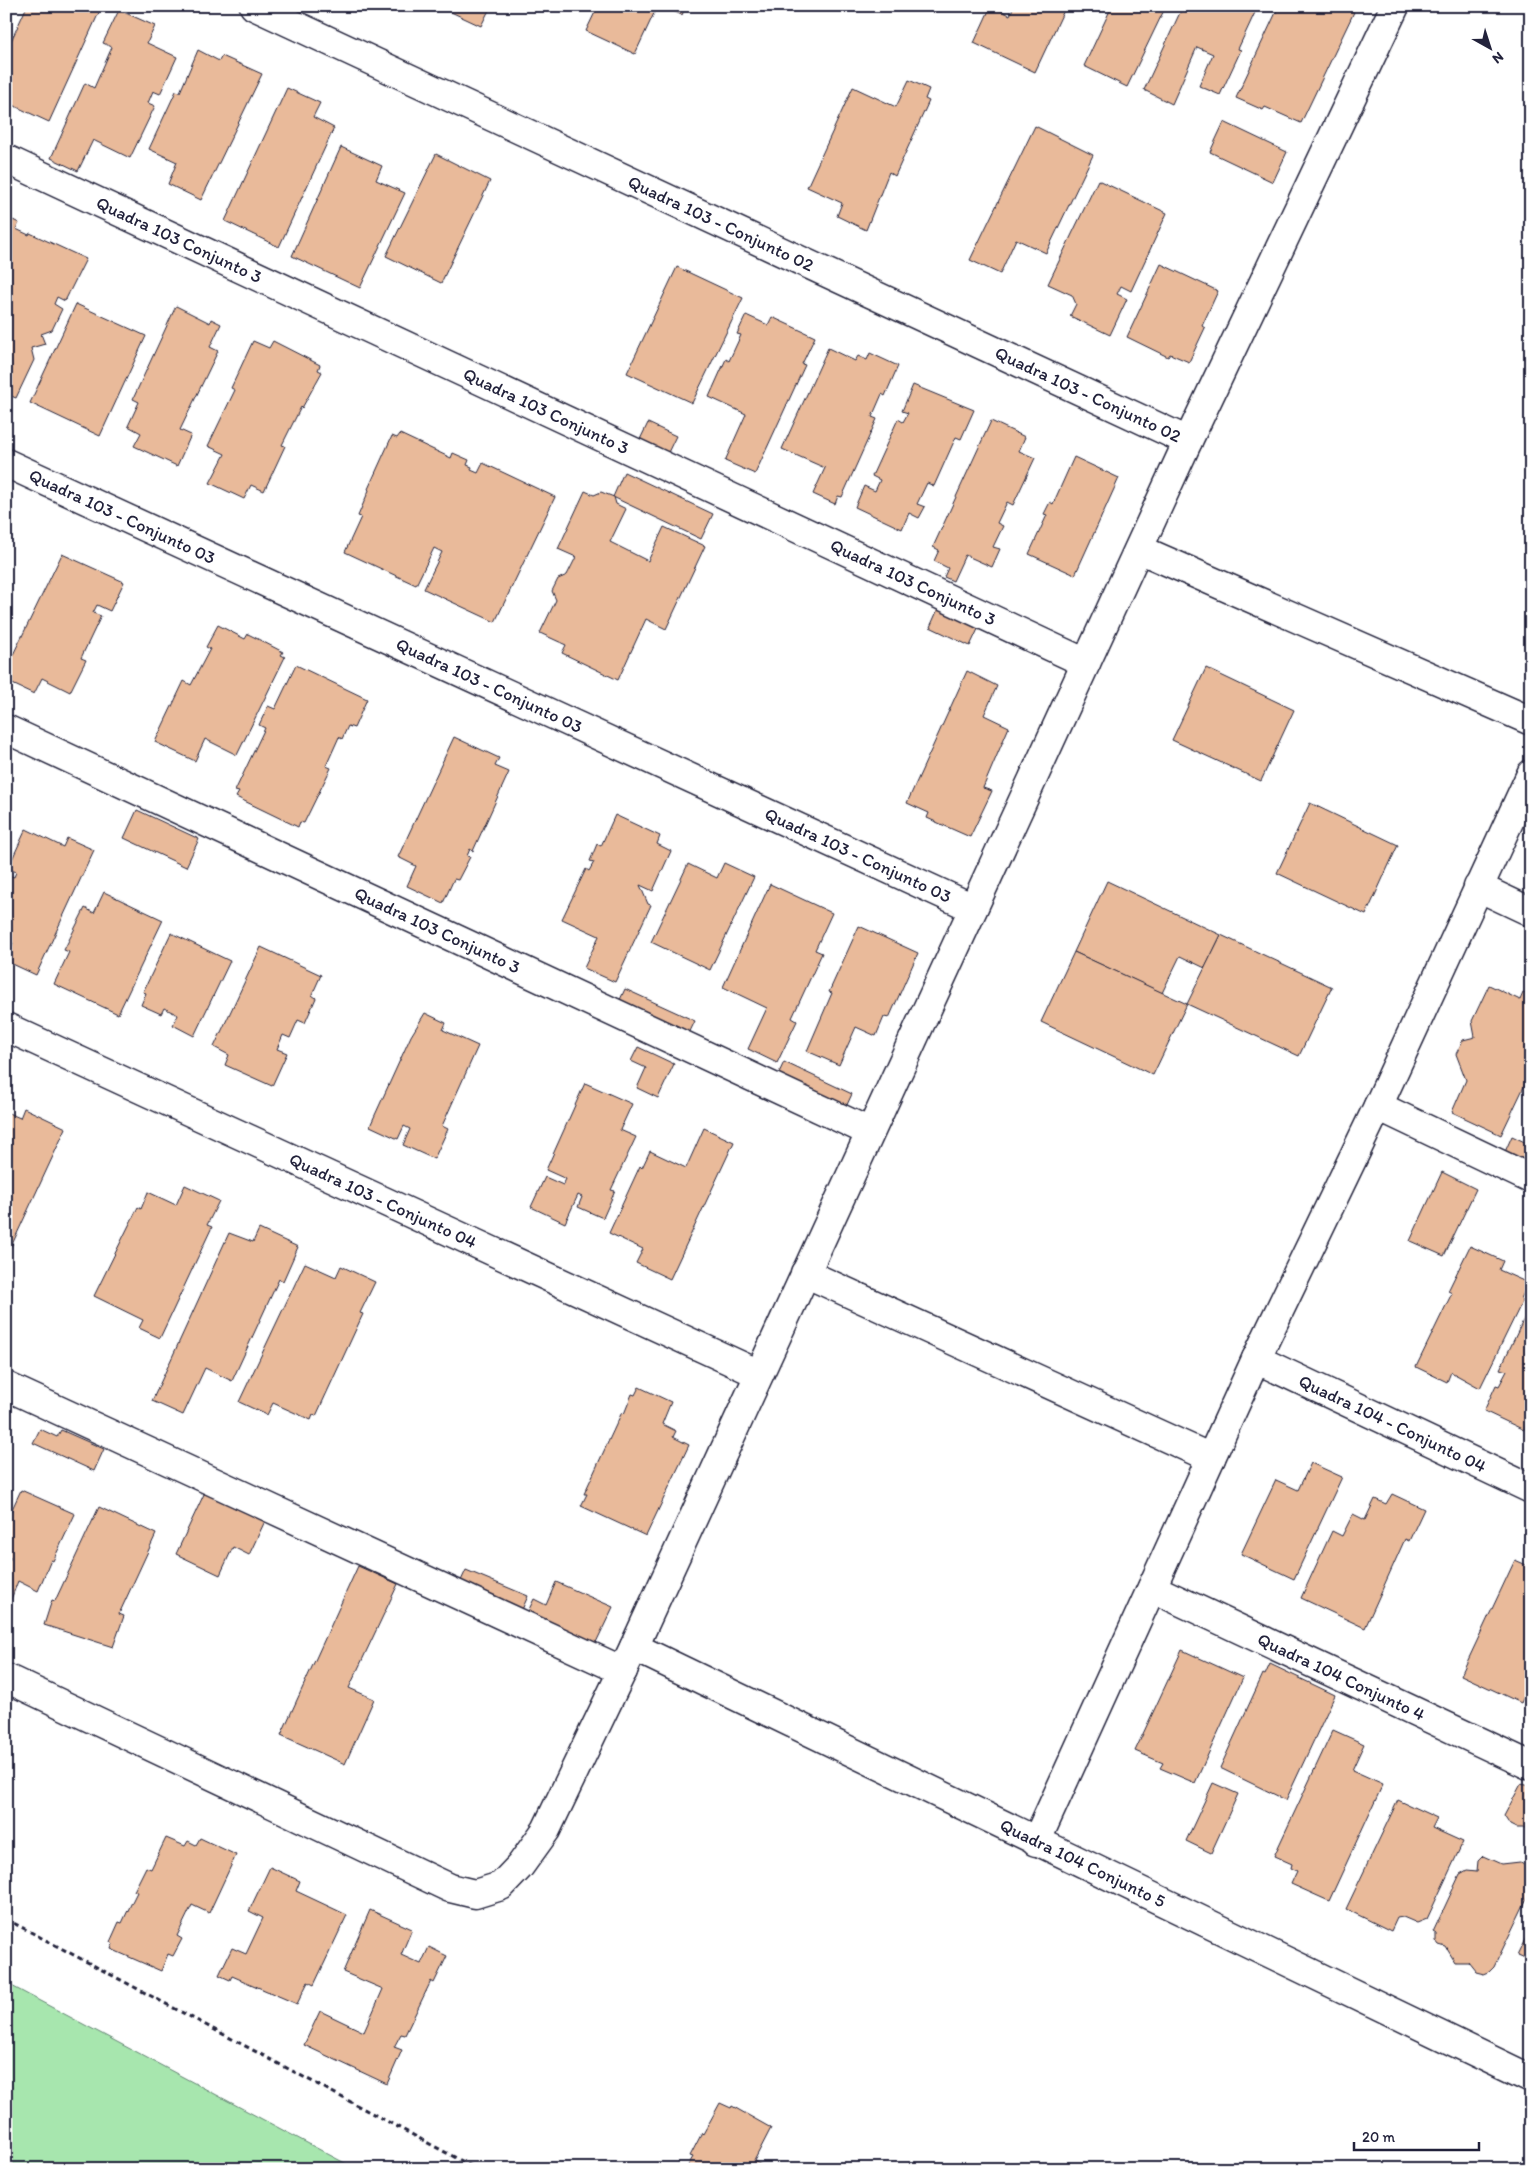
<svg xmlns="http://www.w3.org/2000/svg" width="1537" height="2175" font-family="Itim,sans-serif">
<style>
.green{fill:#a7e6ae;stroke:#648474}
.building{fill:#e9ba9a;stroke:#22223b}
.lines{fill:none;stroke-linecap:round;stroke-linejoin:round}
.minor-casing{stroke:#22223b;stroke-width:31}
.path{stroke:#22223b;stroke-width:3;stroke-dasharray:5 4;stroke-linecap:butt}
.minor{stroke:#fff;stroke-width:28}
.labels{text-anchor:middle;stroke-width:4;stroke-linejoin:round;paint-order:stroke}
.street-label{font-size:18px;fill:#22223b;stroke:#fff}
</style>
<rect width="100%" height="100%" fill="#fff"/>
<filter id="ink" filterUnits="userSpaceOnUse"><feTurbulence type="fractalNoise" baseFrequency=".02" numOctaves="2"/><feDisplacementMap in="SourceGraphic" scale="10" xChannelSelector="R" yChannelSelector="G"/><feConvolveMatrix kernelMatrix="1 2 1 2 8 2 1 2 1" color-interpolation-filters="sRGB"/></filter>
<g filter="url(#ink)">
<path class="green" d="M6,1983L356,2169H6Z"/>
<g class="building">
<path d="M27,6H98L101,8L49,122L6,102V52Z"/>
<path d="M454,6H491L481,26L451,12Z"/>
<path d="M598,6H686L682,15L663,7L656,9L635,54L586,31Z"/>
<path d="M991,6L1010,15L1014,6H1066L1035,72L974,43Z"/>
<path d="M1112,6H1166L1127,87L1084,66Z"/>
<path d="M1183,6H1258L1238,49L1241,50L1220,95L1199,86L1213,54L1197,47L1172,104L1144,90Z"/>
<path d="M1279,6H1311L1320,11L1322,6H1341L1354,12L1301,123L1265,107L1263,110L1236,98Z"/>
<path d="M119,10L155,26L147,43L177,57L160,94L153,91L148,103L155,106L130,158L93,140L78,171L51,158L85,83L94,88L112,47L103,43Z"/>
<path d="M198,50L219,61L222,56L262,74L201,200L168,184L177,162L149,149L176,91L180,92Z"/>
<path d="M909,80L929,89L925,99L929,101L895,176L889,172L866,230L837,216L842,203L807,187L853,87L896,107Z"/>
<path d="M287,88L320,103L313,117L334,128L279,247L225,221Z"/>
<path d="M1224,122L1287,152L1273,182L1210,152Z"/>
<path d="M1035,126L1093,155L1046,253L1016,239L1000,274L970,260Z"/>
<path d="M341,147L382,166L376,180L405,193L360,288L292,256Z"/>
<path d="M436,154L490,181L441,283L386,256Z"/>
<path d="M1098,180L1167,213L1131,291L1121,286L1117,294L1127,299L1110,335L1070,316L1076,304L1072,295L1048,284Z"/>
<path d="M13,220L19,223L16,229L29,235L30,233L86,259L65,301L57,297L54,304L62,309L52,330L41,334L45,344L31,348L34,360L16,398L6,394V234Z"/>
<path d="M1161,264L1218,291L1202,326L1205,328L1189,362L1170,354L1168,357L1127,337Z"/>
<path d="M677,267L743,298L692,403L627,373Z"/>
<path d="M76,304L146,336L100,436L30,403Z"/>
<path d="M176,306L210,323L211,319L221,324L210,347L218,351L180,430L191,435L177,466L134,446L141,433L128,426L139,402L133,399Z"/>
<path d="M746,315L768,325L772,317L815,337L802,364L805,365L755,474L725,461L746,414L709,397L726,359L729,361L741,335L737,334Z"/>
<path d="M253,341L269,348L273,341L320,365L318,370L322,372L302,408L301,407L282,445L285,446L264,491L251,485L244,499L210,483L225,454L208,446L235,390L231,388Z"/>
<path d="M828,348L855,361L858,356L867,360L870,353L898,366L885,396L882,394L872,417L877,419L842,497L838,496L835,504L813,494L825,468L782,449Z"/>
<path d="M913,385L974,410L961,439L956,437L934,486L927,483L917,504L925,507L919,518L909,513L902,529L855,507L864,486L875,491L880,480L872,476L898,419L903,422L908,413L902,411Z"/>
<path d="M991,421L1025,437L1019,451L1035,458L1013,505L1007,502L997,523L1003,526L993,547L1000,549L992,567L965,555L953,581L944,577L948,568L934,561L939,550L933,547Z"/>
<path d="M648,423L676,436L659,471L631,458Z"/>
<path d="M400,434L451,458L453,453L469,460L467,465L472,467L471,470L478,473L483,463L555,497L495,622L424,589L442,552L434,548L416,585L345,552L361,517L358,516L369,490L368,489L392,436L397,438Z"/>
<path d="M1074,457L1119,478L1075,575L1029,554L1047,515L1044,514L1050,502L1053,504Z"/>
<path d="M624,472L713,514L701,539L613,497Z"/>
<path d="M585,491L594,495L601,492L614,497L616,504L626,509L610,542L648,561L664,527L705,546L666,629L646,619L618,680L562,653L566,645L540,633L556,600L552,591L558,579L567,575L576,557L558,549Z"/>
<path d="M62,554L124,582L110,611L97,605L93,613L101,616L81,658L86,660L70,692L42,678L34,694L6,681V669Z"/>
<path d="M938,609L979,627L970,646L930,627Z"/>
<path d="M218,625L245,639L248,634L254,637L283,652L281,655L285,657L237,755L205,739L195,761L155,742L184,681L191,685L210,649L206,647Z"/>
<path d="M296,665L367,699L354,728L348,726L342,739L339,737L326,766L331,768L304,823L300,822L298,827L236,797L239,792L235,791L265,728L259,725L268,706L275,709Z"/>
<path d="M1206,668L1294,710L1261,781L1172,740Z"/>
<path d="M967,671L997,686L984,715L1009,727L983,788L992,791L970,837L927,818L929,813L907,803Z"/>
<path d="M454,737L499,758L495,766L509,772L473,851L470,849L467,856L470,857L458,880L454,879L443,903L407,886L416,866L398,857Z"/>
<path d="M1310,803L1398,845L1366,915L1277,873Z"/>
<path d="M137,810L199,839L186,867L124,838Z"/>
<path d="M615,815L660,836L657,844L671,851L653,891L640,885L648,904L651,905L615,982L584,968L599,936L562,919L586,869L589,871L594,862L590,861L597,844L601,846Z"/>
<path d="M26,829L63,847L67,838L94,850L36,975L6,961L13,943L6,940V874L14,877L16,872L8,868Z"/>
<path d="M724,863L754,877L710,970L651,942L688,864L717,878Z"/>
<path d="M1107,881L1221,935L1205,968L1180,956L1162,993L1074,952Z"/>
<path d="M770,884L832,913L815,950L822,953L792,1018L797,1021L777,1063L748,1049L767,1008L723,987Z"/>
<path d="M104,892L163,920L118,1014L54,984L69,952L64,950L85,908L94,913Z"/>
<path d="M859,926L918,953L889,1018L884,1017L876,1036L856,1027L839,1065L807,1051L832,993L829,992Z"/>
<path d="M171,933L230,961L194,1036L173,1025L178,1015L164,1008L161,1014L141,1005L146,993L143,992Z"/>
<path d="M1221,935L1332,987L1299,1056L1187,1004Z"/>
<path d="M261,947L321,975L312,995L316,998L305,1023L298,1020L290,1038L283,1035L277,1049L287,1053L272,1086L225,1065L229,1055L214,1047Z"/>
<path d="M1074,952L1187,1004L1153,1075L1041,1022Z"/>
<path d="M1489,985L1520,1000L1523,993L1531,996V1072L1501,1135L1452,1112L1466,1080L1456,1054L1463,1040L1475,1037L1472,1021Z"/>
<path d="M625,989L695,1021L681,1050L612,1017Z"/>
<path d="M425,1013L446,1023L443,1030L478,1046L442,1126L448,1129L434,1159L403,1145L410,1129L404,1126L398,1139L370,1126L411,1036Z"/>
<path d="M638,1047L674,1064L658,1098L637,1088L646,1068L631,1061Z"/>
<path d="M784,1062L852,1094L839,1122L771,1090Z"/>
<path d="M585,1083L632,1104L620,1130L636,1137L611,1190L615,1191L603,1218L578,1207L582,1197L578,1195L565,1223L531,1207L545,1177L563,1185L566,1179L546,1170Z"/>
<path d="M24,1108L66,1128L9,1251L6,1250V1112L20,1118Z"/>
<path d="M704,1128L734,1142L670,1279L636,1263L643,1249L609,1233L640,1166L642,1168L650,1151L686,1168Z"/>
<path d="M1512,1136L1531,1145V1188L1496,1172Z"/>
<path d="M1442,1172L1476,1189L1444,1256L1410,1241Z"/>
<path d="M185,1185L219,1201L207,1225L212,1227L160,1338L139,1328L143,1320L94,1296L138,1207L141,1209L148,1192L176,1205Z"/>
<path d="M259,1229L298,1247L283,1281L279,1279L232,1381L205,1368L183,1415L152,1401L229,1233L253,1242Z"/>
<path d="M1470,1246L1503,1261L1499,1270L1528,1283L1521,1299L1523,1300L1480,1388L1451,1372L1447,1382L1416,1367L1452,1293L1448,1291Z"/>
<path d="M305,1263L336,1277L341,1266L375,1282L360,1313L363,1314L316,1416L313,1415L311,1420L273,1403L267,1415L239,1402Z"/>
<path d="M1531,1304V1425L1527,1424L1524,1430L1484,1411L1496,1385L1499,1386L1507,1371L1500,1369Z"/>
<path d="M639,1387L671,1402L662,1424L676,1431L673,1437L689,1445L646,1536L581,1506L587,1494H584L622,1412L624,1414L632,1394L635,1395Z"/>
<path d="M40,1429L57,1437L61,1430L104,1449L94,1471L33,1443Z"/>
<path d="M1311,1463L1342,1477L1294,1579L1241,1554L1276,1480L1298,1490Z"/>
<path d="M21,1490L75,1514L53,1561L51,1560L38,1591L18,1581L10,1602L6,1600V1566L11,1558L6,1555V1522Z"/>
<path d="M205,1492L265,1521L249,1555L233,1547L220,1575L176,1554Z"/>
<path d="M1392,1494L1424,1509L1409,1541L1405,1539L1365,1628L1301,1598L1332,1531L1342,1536L1353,1514L1365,1520L1375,1499L1386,1504Z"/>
<path d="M99,1507L156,1534L119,1614L124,1616L113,1647L44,1625L52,1600L55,1601Z"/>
<path d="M1515,1560L1531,1567V1682L1521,1703L1461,1675Z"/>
<path d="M358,1566L398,1584L349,1688L374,1699L345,1764L281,1735Z"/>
<path d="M466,1570L528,1596L514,1628L452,1600Z"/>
<path d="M556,1582L613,1607L589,1657L521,1626L534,1599L546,1605Z"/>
<path d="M1182,1650L1243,1678L1195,1783L1160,1768L1163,1763L1135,1751Z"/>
<path d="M1270,1664L1335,1695L1286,1800L1220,1768L1263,1674L1265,1675Z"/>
<path d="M1333,1730L1364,1744L1352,1770L1383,1784L1329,1901L1291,1884L1297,1871L1291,1868L1292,1864L1274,1856Z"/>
<path d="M1213,1783L1238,1794L1211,1853L1186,1841Z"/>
<path d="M1521,1784L1531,1786V1828H1516L1510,1825L1504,1816Z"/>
<path d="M1398,1800L1437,1818L1432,1828L1463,1842L1427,1919L1417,1923L1403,1917L1397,1918L1391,1931L1346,1909Z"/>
<path d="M166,1838L185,1846L188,1841L196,1845L200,1838L236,1855L209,1913L192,1905L177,1936L182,1939L173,1956L168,1954L161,1971L111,1949L113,1944L110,1942L119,1922L122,1923L132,1902L137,1892L134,1891L146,1867L151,1869Z"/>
<path d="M1483,1856L1501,1864L1519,1862L1531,1869V1890L1494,1967L1489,1972L1484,1974L1476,1972L1468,1962H1455L1446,1947L1439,1945L1436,1941V1934L1433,1932L1460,1874L1467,1870L1477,1871L1478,1861Z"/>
<path d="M270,1867L300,1881L296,1891L347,1915L314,1985L308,1982L297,2004L232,1976L230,1980L219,1975L232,1948L246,1954L263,1918L249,1911Z"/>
<path d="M370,1910L412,1929L401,1955L421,1964L429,1947L447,1956L434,1983L431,1981L405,2035L401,2034L394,2047L402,2050L387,2084L304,2045L320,2011L364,2032L383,1989L343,1972Z"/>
<path d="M1531,1927V1962L1517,1956Z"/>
<path d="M720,2103L731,2108L732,2106L771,2128L754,2161L768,2169H686L693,2157L690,2156L702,2133L703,2134Z"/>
</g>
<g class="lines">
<g class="minor-casing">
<g id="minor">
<path id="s1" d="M254,6L1188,441"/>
<path id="s2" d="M6,159L1086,663"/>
<path id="s3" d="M6,463L973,908"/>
<path d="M1139,549L1531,721"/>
<path id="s4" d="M6,729L870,1132"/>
<path d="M1478,887L1531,912"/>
<path id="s5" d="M6,1027L759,1374"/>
<path d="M1378,1106L1531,1179"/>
<path d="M805,1273L1211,1458"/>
<path id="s6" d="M1256,1359L1531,1489"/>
<path d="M6,1386L623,1671"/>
<path id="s7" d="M1152,1588L1531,1766"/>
<path id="s8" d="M634,1647L1531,2079"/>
<path d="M6,1678L450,1888L475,1894L501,1886L520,1866L546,1830L634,1647L1188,441L1395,6"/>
<path d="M1036,1842L1256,1359L1378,1106L1531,774"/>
</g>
</g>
<path class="path" d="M6,1919L477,2169"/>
<use href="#minor" class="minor"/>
</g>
</g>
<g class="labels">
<g class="street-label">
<text dy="6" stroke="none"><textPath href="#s1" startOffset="515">Quadra 103 - Conjunto 02</textPath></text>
<text dy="6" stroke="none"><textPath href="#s2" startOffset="191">Quadra 103 Conjunto 3</textPath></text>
<text dy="6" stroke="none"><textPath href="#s1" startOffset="920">Quadra 103 - Conjunto 02</textPath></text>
<text dy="6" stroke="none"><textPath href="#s2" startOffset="596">Quadra 103 Conjunto 3</textPath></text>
<text dy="6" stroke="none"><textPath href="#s3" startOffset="128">Quadra 103 - Conjunto 03</textPath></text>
<text dy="6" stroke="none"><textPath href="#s2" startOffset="1001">Quadra 103 Conjunto 3</textPath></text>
<text dy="6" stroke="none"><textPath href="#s3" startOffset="532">Quadra 103 - Conjunto 03</textPath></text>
<text dy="6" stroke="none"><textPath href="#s3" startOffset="938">Quadra 103 - Conjunto 03</textPath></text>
<text dy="6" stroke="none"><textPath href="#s4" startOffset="476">Quadra 103 Conjunto 3</textPath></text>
<text dy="6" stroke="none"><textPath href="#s5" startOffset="415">Quadra 103 - Conjunto 04</textPath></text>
<text dy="6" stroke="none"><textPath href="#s6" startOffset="151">Quadra 104 - Conjunto 04</textPath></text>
<text dy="6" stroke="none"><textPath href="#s7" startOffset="209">Quadra 104 Conjunto 4</textPath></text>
<text dy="6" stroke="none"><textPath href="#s8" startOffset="498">Quadra 104 Conjunto 5</textPath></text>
</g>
</g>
<rect width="1537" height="2175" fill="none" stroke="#fff" stroke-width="25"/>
<rect x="12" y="12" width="1512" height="2150" fill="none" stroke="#22223b" stroke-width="2" filter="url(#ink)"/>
<g transform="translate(1490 48) rotate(141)" stroke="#ffffff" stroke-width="4" paint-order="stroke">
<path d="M0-4L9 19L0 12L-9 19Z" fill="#22223b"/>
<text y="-8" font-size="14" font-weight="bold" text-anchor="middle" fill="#22223b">N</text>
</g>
<path d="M1354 2142v8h125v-8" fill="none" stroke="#22223b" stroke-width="2.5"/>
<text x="1362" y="2142" font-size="15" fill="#22223b" stroke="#ffffff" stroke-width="4" paint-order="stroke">20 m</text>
</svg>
